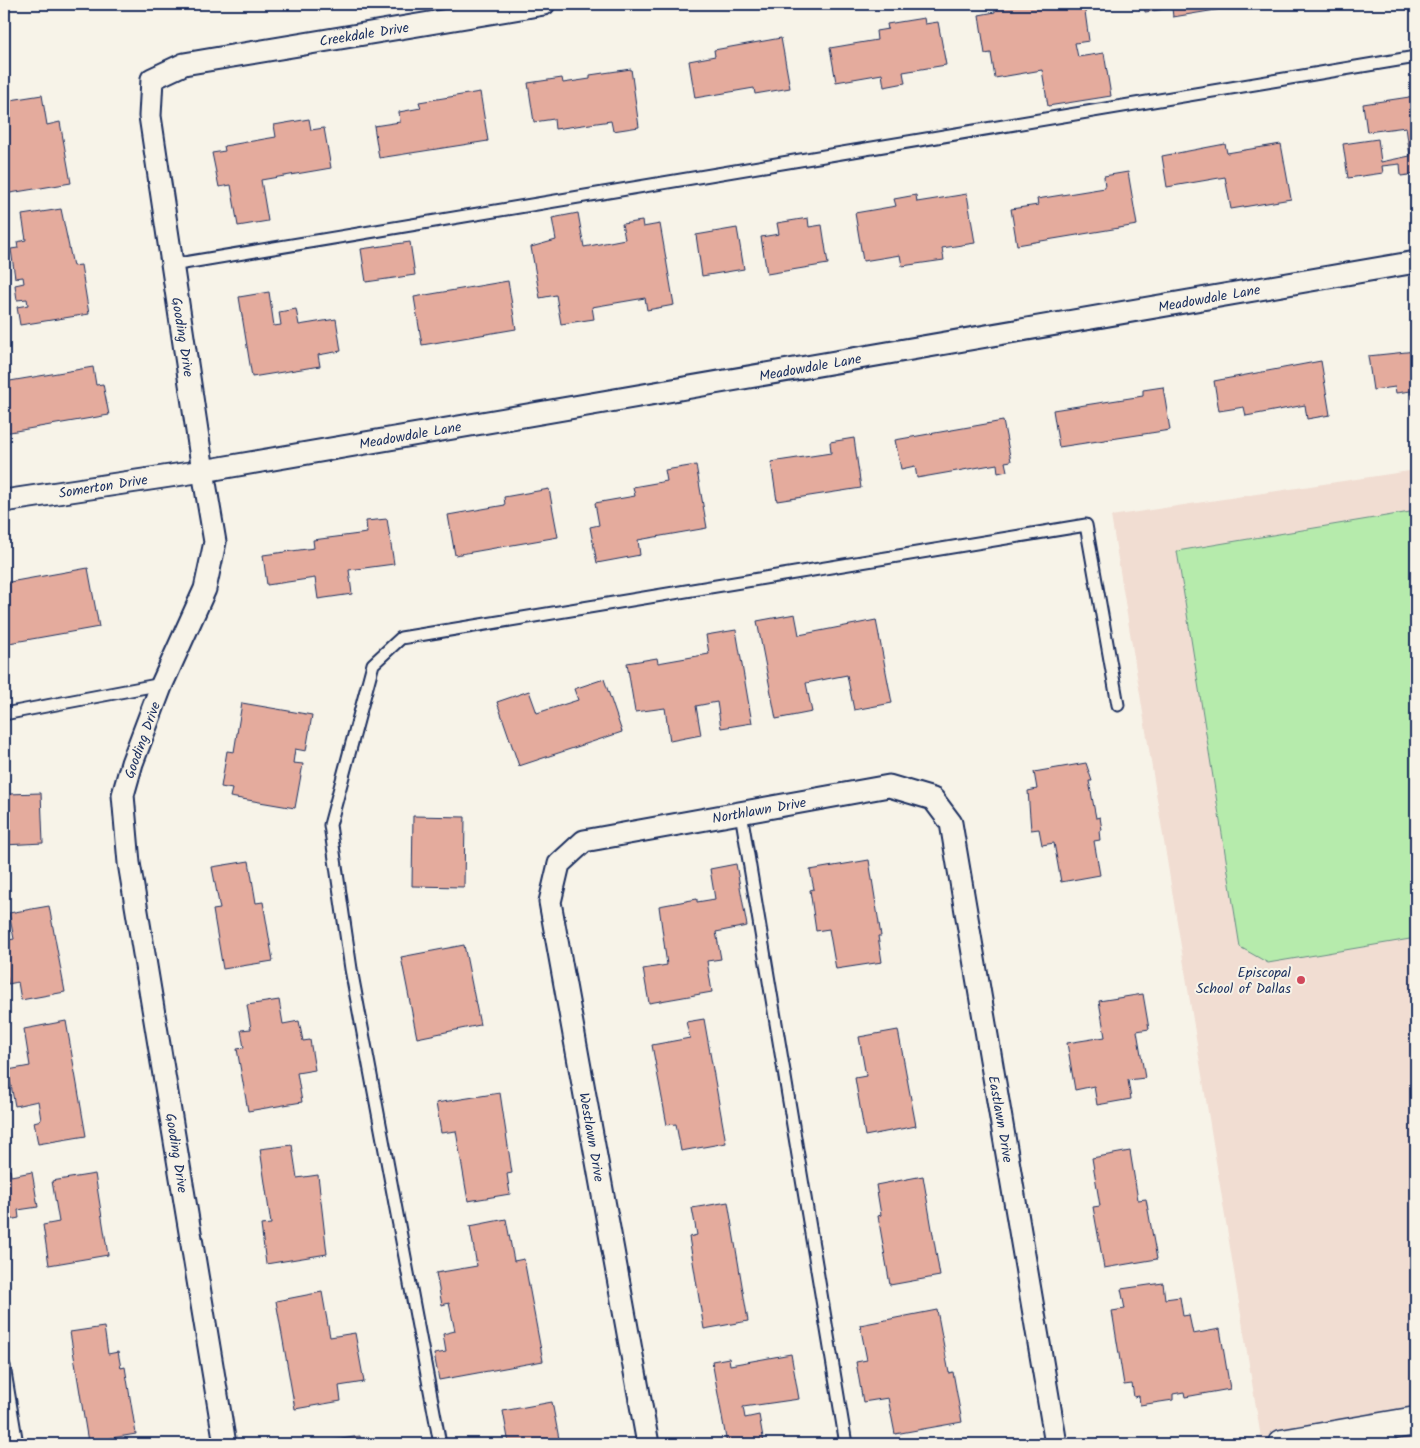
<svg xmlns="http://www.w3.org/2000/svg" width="1420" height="1448" font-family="Kalam,sans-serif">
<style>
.built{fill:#f1ddd2}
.green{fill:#b6ebac;stroke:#688d85}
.building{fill:#e4ab9d;stroke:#1b2f5e}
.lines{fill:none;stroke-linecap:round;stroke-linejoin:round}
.lane-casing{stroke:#1b2f5e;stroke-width:15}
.street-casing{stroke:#1b2f5e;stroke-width:25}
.secondary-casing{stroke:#1b2f5e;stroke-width:31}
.lane{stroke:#f7f3e8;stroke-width:11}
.street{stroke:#f7f3e8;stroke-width:21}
.secondary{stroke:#f7f3e8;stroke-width:28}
.poi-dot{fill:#d1495b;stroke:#f7f3e8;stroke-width:2}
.labels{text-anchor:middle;stroke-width:4;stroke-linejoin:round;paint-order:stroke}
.street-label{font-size:14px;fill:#1b2f5e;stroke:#f7f3e8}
.poi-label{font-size:14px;fill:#1b2f5e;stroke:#f7f3e8;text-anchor:end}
</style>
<rect width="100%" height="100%" fill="#f7f3e8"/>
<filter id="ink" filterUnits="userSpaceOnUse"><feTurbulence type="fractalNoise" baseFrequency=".02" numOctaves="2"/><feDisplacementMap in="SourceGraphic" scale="10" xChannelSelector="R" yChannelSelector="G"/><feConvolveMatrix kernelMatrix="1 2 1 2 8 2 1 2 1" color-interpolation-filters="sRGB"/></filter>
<g filter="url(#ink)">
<path class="built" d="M1416,470V1444H1262L1111,516Z"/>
<path class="green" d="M1416,511V938L1268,963L1240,947L1177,551Z"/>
<g class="building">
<path d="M1021,4H1084L1089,41L1075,43L1078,57L1104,53L1111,96L1048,106L1042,70L995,78L991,53L985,54L979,15L995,12V8Z"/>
<path d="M1144,4H1252L1173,17L1172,8L1145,12Z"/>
<path d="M924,18L925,24L938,22L946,65L903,72L905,83L884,87L882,74L836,82L830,48L877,40L876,31L888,29L887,24Z"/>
<path d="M781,38L790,88L755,94L754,88L695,98L689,61L715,56L714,50Z"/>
<path d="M631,69L639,127L613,131L611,121L555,129L554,119L534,122L528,83L562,78L563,83L590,79V75Z"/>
<path d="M480,92L488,141L379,158L374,126L400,122L399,112L421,108L419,102Z"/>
<path d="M42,95L47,125L60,122L71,183L4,194V131L9,130L4,101Z"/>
<path d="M1416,96V174L1401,176L1400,164L1382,166L1383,173L1348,178L1343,144L1378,139L1381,162L1410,156L1406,127L1367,132L1363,104Z"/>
<path d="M309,119L311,130L324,128L331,168L261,180L268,221L238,226L231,185L219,187L212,153L225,151L224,146L276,137L274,125Z"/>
<path d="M1225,144L1227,153L1281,144L1291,199L1231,209L1225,177L1167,187L1162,156Z"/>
<path d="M1128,172L1137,225L1017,245L1011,209L1038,205L1037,199L1105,188L1104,176Z"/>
<path d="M967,194L975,243L942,248L944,260L902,266L900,255L863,261L855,213L896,206L894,199L916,195L917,202Z"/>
<path d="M61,209L73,266L81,265L89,314L20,325L17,307L28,305L27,299L17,300L15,285L24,283L23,277L15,278L11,249L18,248L17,242L26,240L22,215Z"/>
<path d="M578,213L584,247L625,239L622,224L642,221L643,227L660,224L674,305L647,310L645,298L592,307L594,319L561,324L556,295L540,298L531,247L556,240L552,218Z"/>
<path d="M808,218L809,227L822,225L828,264L767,274L761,237L779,234L777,223Z"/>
<path d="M737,228L744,269L702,276L696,235Z"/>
<path d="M410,242L415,275L366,282L361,249Z"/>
<path d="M508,281L516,329L422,345L414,297Z"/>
<path d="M269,292L274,326L281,325L279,312L296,309L299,325L336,319L341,351L318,355L320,366L252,377L239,297Z"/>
<path d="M1416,351V398L1412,399L1411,391L1396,393L1395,387L1373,390L1368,356Z"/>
<path d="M1321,361L1330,415L1307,419L1305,405L1246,416L1244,407L1219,411L1214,381Z"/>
<path d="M93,367L96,385L103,384L109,415L4,433V382Z"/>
<path d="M1163,387L1170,430L1059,447L1053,410L1143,396V390Z"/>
<path d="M1003,421L1011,461L1005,462L1007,471L998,473L997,464L917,478L915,466L901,469L895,440Z"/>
<path d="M854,438L861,488L777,501L771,462L831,453L830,442Z"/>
<path d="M696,465L707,528L638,540L640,555L597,563L590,527L599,525L595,503L635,496L633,487L667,481L665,470Z"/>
<path d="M549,489L558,537L455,555L448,515L505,505L504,497Z"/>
<path d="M387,519L394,564L349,570L352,594L318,599L315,578L267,585L263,555L314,548L313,540L367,533L366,521Z"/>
<path d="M88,568L99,627L9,643L4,616V583Z"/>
<path d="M795,614L799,635L876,620L892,703L854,710L847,675L806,683L812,712L776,719L757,621Z"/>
<path d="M736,630L752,723L721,728L717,702L696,706L701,735L670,741L665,708L635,712L627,663L657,658L658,663L709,654L706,635Z"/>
<path d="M604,679L622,732L519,766L497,702L529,691L537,713L578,700L574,689Z"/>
<path d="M242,703L312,715L306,751L295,749L293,763L303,764L295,808L230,797L232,789L221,787L227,751L234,752Z"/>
<path d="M4,758H7L8,794L41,793L43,843L4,845Z"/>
<path d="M1086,763L1092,781H1089L1096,818L1100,817L1102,830L1099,831L1100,840L1094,841L1100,875L1061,882L1054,843L1042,845L1039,829L1031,830L1028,791L1037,789L1034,772Z"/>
<path d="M413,816L465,817L464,887L412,886Z"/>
<path d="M869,860L881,936H878L882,962L836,969L829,929L816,931L810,890L814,889L810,870Z"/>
<path d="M249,861L256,903L263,902L273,961L223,969L213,910L220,909L212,867Z"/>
<path d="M736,864L747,926L716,932L721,959L707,961L712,992L649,1003L643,969L667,965L659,906L697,899V902L715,899L710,869Z"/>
<path d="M49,906L65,992L21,1000L18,982L8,984L4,961V941L14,939L9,913Z"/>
<path d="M464,945L480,1025L417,1038L401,957Z"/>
<path d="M1143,994L1149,1029L1137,1031L1145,1078L1128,1080L1131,1099L1097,1105L1094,1086L1075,1090L1067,1043L1105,1037L1099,1001Z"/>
<path d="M279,1000L283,1024L299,1021L303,1041L310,1040L315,1070L297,1073L302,1102L248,1111L237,1049L244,1048L241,1030L251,1029L247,1005Z"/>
<path d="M704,1019L726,1143L681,1151L676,1124L667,1125L652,1045L690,1038L686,1022Z"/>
<path d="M66,1021L86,1136L38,1144L34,1122L41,1120L38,1101L15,1106L8,1070L30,1066L24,1029Z"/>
<path d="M898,1030L916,1126L865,1136L855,1078L866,1076L859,1037Z"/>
<path d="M500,1093L512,1173L507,1174L510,1194L468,1201L456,1131L441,1133L436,1103Z"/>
<path d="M292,1145L297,1178L318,1175L327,1254L266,1264L261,1225L271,1224L260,1149Z"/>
<path d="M1130,1151L1138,1200L1146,1199L1157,1259L1104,1268L1093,1207L1100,1206L1092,1158Z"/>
<path d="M10,1170L11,1176L32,1172L38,1207L18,1210L19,1218L4,1221V1171Z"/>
<path d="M95,1174L108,1255L49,1265L43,1225L59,1222L52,1181Z"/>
<path d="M923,1176L940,1276L890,1285L878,1216L881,1215L876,1185Z"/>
<path d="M728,1202L748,1321L704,1329L689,1237L697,1235L692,1208Z"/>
<path d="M506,1219L514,1261L524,1259L543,1361L439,1380L434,1354L446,1352L443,1334L455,1331L449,1303L442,1305L436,1273L477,1266L470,1226Z"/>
<path d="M1163,1283L1165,1299L1180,1297L1183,1316L1189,1315L1193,1334L1220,1329L1230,1389L1185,1397L1184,1392L1173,1394V1400L1140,1405L1139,1396L1134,1397L1132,1384L1124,1385L1112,1311L1125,1309L1121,1289Z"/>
<path d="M322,1292L330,1337L355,1333L364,1382L339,1386L341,1401L295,1409L276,1301Z"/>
<path d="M937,1310L949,1373L953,1372L962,1422L895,1434L888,1398L863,1402L856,1362L867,1360L860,1325Z"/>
<path d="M104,1327L108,1354L118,1352L121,1368L125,1367L136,1434L88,1442L70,1332Z"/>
<path d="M791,1354L799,1399L743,1407L745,1418L759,1415L764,1443L755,1444H727L712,1361L729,1358L730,1365Z"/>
<path d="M552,1402L560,1444H509L503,1411Z"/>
<path d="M360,1436L361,1444H311Z"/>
</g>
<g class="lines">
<g class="lane-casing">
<g id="lane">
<path d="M172,265L1416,57"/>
<path d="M4,714L162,684"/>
<path d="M741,813L846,1444"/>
<path d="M4,1366L17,1444"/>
<path d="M440,1444L351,969L330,825L373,664L401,638L1086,525L1118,705"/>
</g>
</g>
<g class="street-casing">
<g id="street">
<path d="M4,501L203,471L1416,262"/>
<path d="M225,1444L129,863L123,795L132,763L162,684L205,589L215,542L203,471L150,116L152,79L184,64L544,4"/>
<path d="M648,1444L550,902L559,864L584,841L889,786L933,799L951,823L1056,1444"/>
</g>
</g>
<g class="secondary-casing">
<path id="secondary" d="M1282,1444L1416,1421"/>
</g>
<use href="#lane" class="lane"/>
<use href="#street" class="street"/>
<use href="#secondary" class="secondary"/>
</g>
</g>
<circle class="poi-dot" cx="1301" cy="980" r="5"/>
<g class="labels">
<g class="street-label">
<text transform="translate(364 34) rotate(-9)" y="5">Creekdale Drive</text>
<text transform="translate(1209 298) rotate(-10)" y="5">Meadowdale Lane</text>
<text transform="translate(183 337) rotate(81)" y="5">Gooding Drive</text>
<text transform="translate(810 367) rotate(-10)" y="5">Meadowdale Lane</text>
<text transform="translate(410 435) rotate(-10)" y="5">Meadowdale Lane</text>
<text transform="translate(103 486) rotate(-9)" y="5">Somerton Drive</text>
<text transform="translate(142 740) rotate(-70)" y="5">Gooding Drive</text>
<text transform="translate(759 810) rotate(-10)" y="5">Northlawn Drive</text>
<text transform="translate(1001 1119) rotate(80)" y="5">Eastlawn Drive</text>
<text transform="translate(592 1137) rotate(80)" y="5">Westlawn Drive</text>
<text transform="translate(177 1153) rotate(81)" y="5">Gooding Drive</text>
</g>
<g class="poi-label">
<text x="1291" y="977">Episcopal<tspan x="1291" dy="16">School of Dallas</tspan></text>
</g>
</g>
<rect width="1420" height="1448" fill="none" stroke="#f7f3e8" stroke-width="20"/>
<rect x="10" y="10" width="1400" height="1428" fill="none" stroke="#1b2f5e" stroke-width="2" filter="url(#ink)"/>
</svg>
